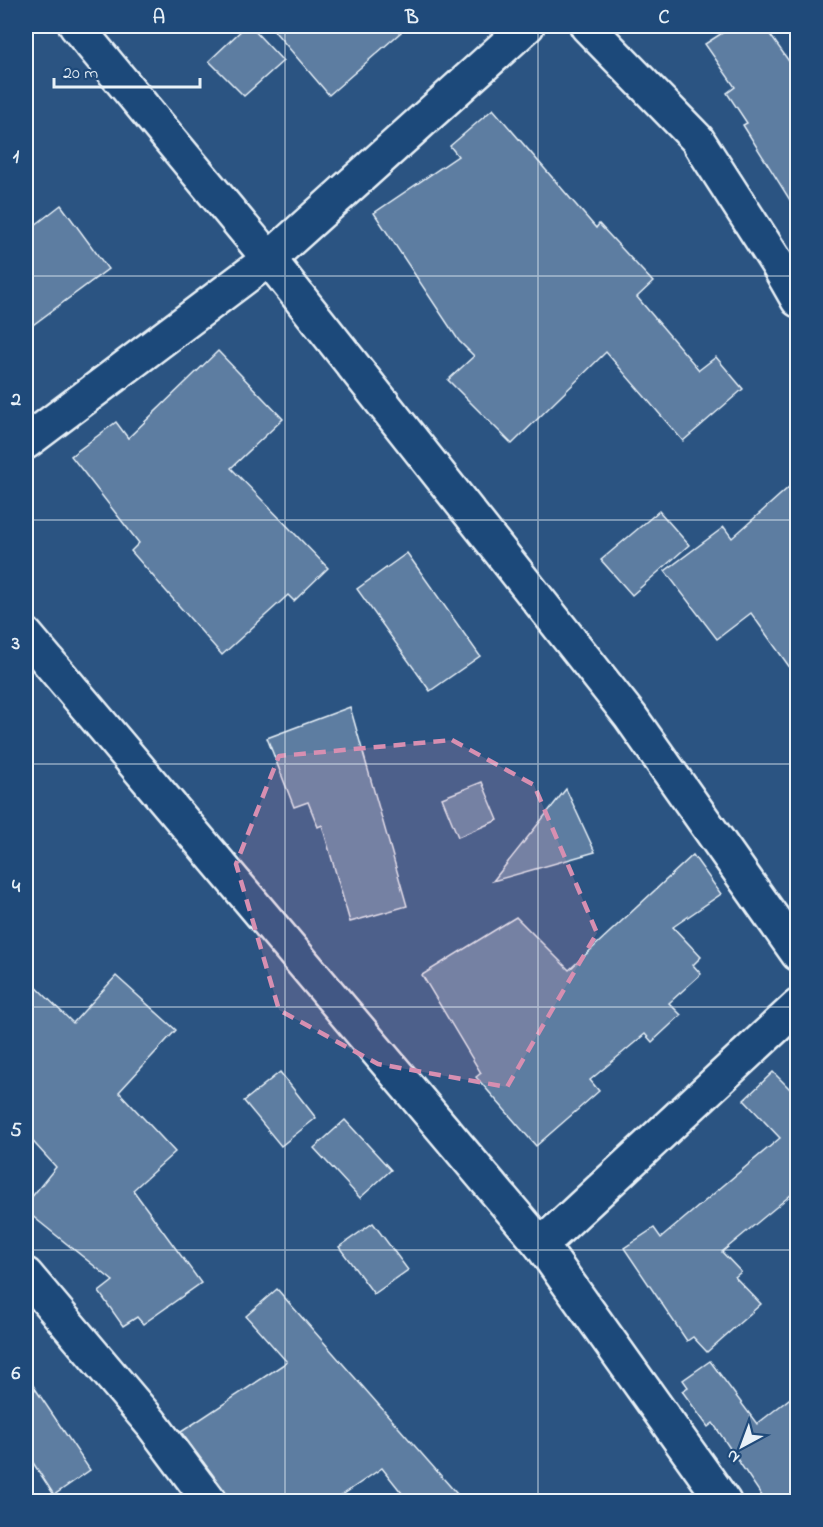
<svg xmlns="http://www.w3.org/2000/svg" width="823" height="1527" font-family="'Indie Flower',sans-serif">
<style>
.building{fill:#5d7da1;stroke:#e8f1f8;stroke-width:1.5}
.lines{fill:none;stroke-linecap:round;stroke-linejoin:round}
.minor-casing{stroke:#e8f1f8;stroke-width:38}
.minor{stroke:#1f4a7a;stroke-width:33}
.marked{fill:#d78fb1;fill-opacity:0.2;stroke:#d78fb1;stroke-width:4.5;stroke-dasharray:12 8;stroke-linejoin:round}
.grid{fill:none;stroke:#e8f1f8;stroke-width:1.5;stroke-opacity:0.55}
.neatline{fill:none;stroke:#e8f1f8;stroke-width:2}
.grid-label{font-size:20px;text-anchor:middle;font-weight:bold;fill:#e8f1f8}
</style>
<rect width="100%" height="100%" fill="#2b5482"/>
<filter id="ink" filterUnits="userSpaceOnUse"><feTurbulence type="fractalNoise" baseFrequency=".0167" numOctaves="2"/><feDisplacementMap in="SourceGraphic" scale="12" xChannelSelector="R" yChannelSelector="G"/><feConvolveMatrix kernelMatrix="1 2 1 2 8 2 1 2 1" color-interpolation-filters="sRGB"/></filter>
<g filter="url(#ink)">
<g class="building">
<path d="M246,26H250L283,61L244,96L209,61Z"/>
<path d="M270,26H408L329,95Z"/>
<path d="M733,26H764L798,74V213L743,125L747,123L727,93L735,87L705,44Z"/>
<path d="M493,109L596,228L599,224L653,282L637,297L699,370L716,357L743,389L683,441L606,352L512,444L448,380L474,356L459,341L374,213L458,156L450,146Z"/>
<path d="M61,205L108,269L26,330V232Z"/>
<path d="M218,351L283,419L231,468L328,568L294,601L288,595L222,655L131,551L139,543L71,456L116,422L128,438Z"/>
<path d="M798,479V679L751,613L717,639L665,571L724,527L732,538Z"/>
<path d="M659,511L689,545L632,595L601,560Z"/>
<path d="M407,553L480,656L430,691L357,589Z"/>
<path d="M350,707L407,906L350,922L322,825L318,827L308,802L294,807L267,738Z"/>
<path d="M482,782L498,820L458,837L442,798Z"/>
<path d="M566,789L595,852L493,881Z"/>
<path d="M693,855L721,894L673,927L701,957L693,965L701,974L669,1003L681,1015L652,1042L645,1034L590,1080L599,1091L536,1146L476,1077L481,1073L422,975L516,917L569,970Z"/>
<path d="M116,976L176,1030L119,1092L175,1152L133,1190L201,1283L143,1324L137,1317L123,1326L99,1292L113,1281L26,1211V1204L56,1167L26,1134V977L73,1023Z"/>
<path d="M280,1072L316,1118L281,1146L244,1101Z"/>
<path d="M773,1072L798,1097V1189L722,1252L741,1272L735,1277L761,1304L707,1352L693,1337L687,1341L624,1248L654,1228L661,1238L780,1138L744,1100Z"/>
<path d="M345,1120L391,1170L360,1198L314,1148Z"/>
<path d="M373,1223L408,1270L374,1294L339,1247Z"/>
<path d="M277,1289L464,1502H409L382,1468L332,1502H228L225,1491L181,1432L287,1362L246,1316Z"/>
<path d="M710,1361L757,1424L798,1392V1502H766L713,1423L708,1427L682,1391L688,1387L683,1380Z"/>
<path d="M26,1375L90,1470L54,1495L26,1452Z"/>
</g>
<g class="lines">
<g class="minor-casing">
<g id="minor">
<path d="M76,26L269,259L630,716L798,954"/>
<path d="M587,26L697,139L778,265L798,300"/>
<path d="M26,442L269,259L527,26"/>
<path d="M26,635L541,1245L724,1502"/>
<path d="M541,1245L798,1006"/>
<path d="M26,1275L151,1423L210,1502"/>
</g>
</g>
<use href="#minor" class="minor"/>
</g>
</g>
<path class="marked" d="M452,740L534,785L597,933L507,1087L378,1064L279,1010L236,864L279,756Z"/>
<path class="grid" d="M285,26V1502M538,26V1502M26,276H798M26,520H798M26,764H798M26,1007H798M26,1250H798"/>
<rect width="823" height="1527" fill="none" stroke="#1f4a7a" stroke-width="66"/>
<g transform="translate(742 1446) rotate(221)" stroke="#1f4a7a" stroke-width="4.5" paint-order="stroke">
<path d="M0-4.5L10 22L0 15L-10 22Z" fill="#e8f1f8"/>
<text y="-9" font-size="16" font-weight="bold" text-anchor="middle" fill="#e8f1f8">N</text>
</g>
<path d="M54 78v9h146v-9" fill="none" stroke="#e8f1f8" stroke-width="3"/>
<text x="63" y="78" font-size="18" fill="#e8f1f8" stroke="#1f4a7a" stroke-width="4.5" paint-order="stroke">20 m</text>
<rect x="33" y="33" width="757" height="1461" class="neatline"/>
<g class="grid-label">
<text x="159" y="23">A</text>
<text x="412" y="23">B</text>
<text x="664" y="23">C</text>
<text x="16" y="162">1</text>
<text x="16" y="405">2</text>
<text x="16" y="649">3</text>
<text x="16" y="892">4</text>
<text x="16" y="1136">5</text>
<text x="16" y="1379">6</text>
</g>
</svg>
